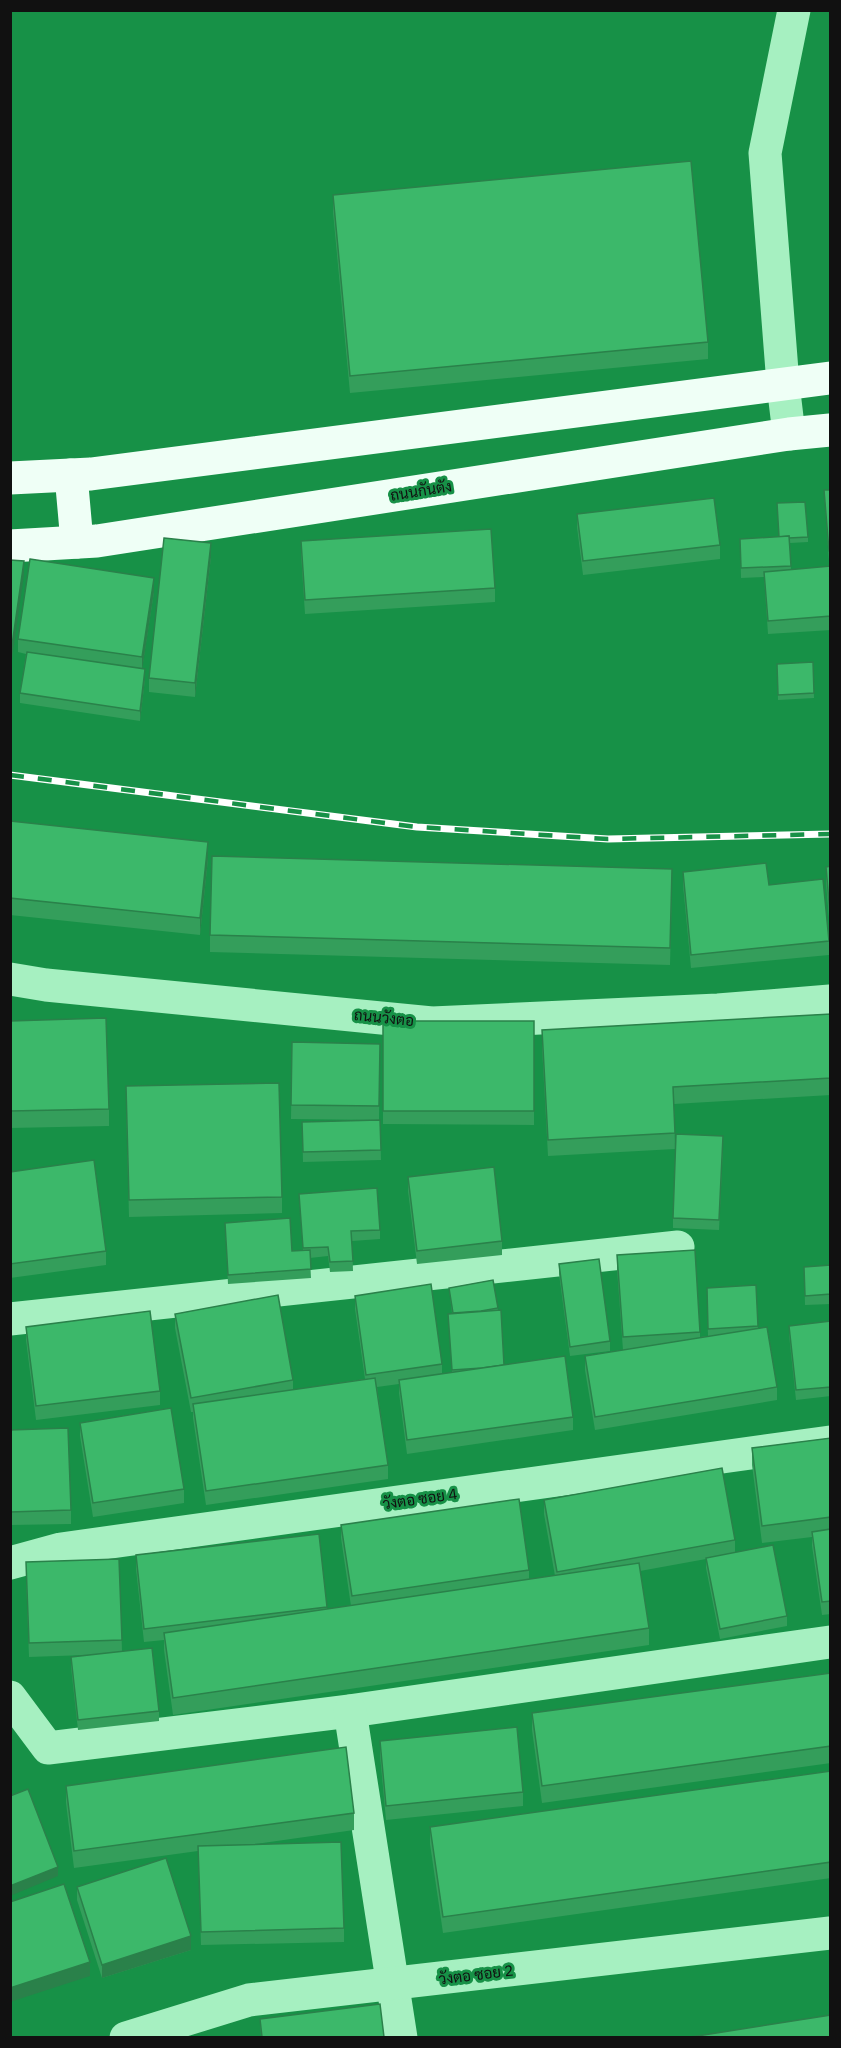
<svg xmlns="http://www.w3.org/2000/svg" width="841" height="2048" font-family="'IBM Plex Sans',Sarabun,sans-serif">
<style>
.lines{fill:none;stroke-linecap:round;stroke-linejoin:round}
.minor{stroke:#a6f0c1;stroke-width:33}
.major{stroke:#effff6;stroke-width:33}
.rail-casing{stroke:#fff;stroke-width:7}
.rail{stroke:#179147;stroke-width:4.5;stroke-dasharray:14;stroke-linecap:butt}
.wall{fill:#349e5b}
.shaded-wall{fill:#2a814a}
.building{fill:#3cb86a;stroke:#2a814a;stroke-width:1.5}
.labels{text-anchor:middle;stroke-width:6;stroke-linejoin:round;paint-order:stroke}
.street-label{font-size:15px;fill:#111;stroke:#179147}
</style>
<rect width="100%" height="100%" fill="#179147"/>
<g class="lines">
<g class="minor">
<path d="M789,434L783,384L765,153L794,10"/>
<path d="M10,979L46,985L432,1023L718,1010L830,1001"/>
<path d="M10,1319L678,1247"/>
<path d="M10,1563L61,1549L830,1442"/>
<path d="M10,1697L48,1748L350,1711L830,1642"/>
<path d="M350,1711L401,2038"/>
<path d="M126,2038L249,2000L830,1933"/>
</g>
<g class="major">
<path d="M71,475L77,542"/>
<path d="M10,478L91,474L830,378"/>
<path d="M10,546L97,541L789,434L830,430"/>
</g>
<g class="rail-casing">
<path id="rail" d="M10,775L417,827L608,839L830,834"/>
</g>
<use href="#rail" class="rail"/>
</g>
<g class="wall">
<path d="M333,195L708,342V359L350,393L333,212Z"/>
<path d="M824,490H831V561H829Z"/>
<path d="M577,514L720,545V559L583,575L577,527Z"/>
<path d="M808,537V542L790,543L791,570L831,566V630L768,634L764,577L741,578L740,539Z"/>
<path d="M301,541L495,588V602L305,614L301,554Z"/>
<path d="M211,557L195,697L149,692V678Z"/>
<path d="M154,592L142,669L145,679L140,721L20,703V693L26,654L18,652V639Z"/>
<path d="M813,662L814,698L778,700L777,664Z"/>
<path d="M10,821L208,859L200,935L10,915Z"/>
<path d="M831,866V941L826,883V867Z"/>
<path d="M683,872L769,885L829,941V955L691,968L683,885Z"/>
<path d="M672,886L670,965L210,952V935Z"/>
<path d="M831,1014V1095L674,1104L675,1149L548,1156L542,1047V1030Z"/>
<path d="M10,1021L109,1109V1126L10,1128Z"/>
<path d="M383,1021H534V1125L383,1124Z"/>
<path d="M292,1042L380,1044L379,1120L291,1119Z"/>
<path d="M126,1103L282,1197V1213L129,1217Z"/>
<path d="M380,1120L381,1160L303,1162L302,1122Z"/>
<path d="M723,1146L719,1230L673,1228V1218Z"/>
<path d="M10,1172L106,1251V1265L10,1278Z"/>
<path d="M408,1177L502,1241V1255L417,1264L408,1191Z"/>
<path d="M299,1194L380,1230V1239L352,1241L353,1271L330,1272L328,1256L310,1258L311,1278L228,1284L225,1223L292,1251H303Z"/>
<path d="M617,1255L700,1332V1337L708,1336L707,1298L756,1285L758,1328L777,1387V1400L595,1430L585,1370V1356L623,1350L617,1269Z"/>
<path d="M559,1264L610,1341V1351L570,1356L559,1274Z"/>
<path d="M831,1265V1304L805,1305L804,1267Z"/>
<path d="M493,1280L498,1310L504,1365L573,1417V1430L407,1454L399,1393V1384L377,1387L388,1465V1479L206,1505L193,1418V1412H191L175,1328V1314L293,1380V1390L365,1379L355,1309V1296L442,1364V1374L452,1372L448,1314L452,1313L449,1288Z"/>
<path d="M831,1321V1396L796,1400L789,1335V1326Z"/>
<path d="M26,1327L160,1391V1405L36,1420L26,1340Z"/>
<path d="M80,1423L184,1489V1503L93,1517L80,1436Z"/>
<path d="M10,1430L71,1510V1524L10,1525Z"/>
<path d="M831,1438V1614L822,1615L812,1546V1537L762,1543L752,1465V1448Z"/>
<path d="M544,1500L735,1540V1553L787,1616V1626L720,1639L706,1568V1559L640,1571L649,1628V1645L173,1715L164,1650V1640L144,1642L136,1569V1555L319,1534L327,1609L351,1606L341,1538V1525L529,1570V1580L555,1576L544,1514Z"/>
<path d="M119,1559L122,1651L159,1711V1721L78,1730L71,1667V1657L86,1655L29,1657L26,1575Z"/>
<path d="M831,1673V1763L542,1803L532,1730V1713Z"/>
<path d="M380,1741L523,1792V1806L386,1820L380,1755Z"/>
<path d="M831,1771V1878L443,1933L430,1844V1827Z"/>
<path d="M66,1786L354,1813V1830L248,1845L344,1928V1942L201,1945L198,1851L74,1868L66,1803Z"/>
<path d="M77,1887L191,1950L102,1978L77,1900Z"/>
<path d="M260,2019L384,2037H261Z"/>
</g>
<g class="shaded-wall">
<path d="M211,543V557L195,697V683Z"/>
<path d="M24,561V575L10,673V659Z"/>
<path d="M154,578V592L142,671V657Z"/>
<path d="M145,669V679L140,721V711Z"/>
<path d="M208,842V859L200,935V918Z"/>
<path d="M58,1867V1876L10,1896V1886Z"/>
<path d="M191,1936V1950L102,1978V1965Z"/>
<path d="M90,1962V1976L10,2002V1988Z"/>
</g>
<g class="building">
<path d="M691,161L708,342L350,376L333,195Z"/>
<path d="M824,490H831V551H829Z"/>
<path d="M714,498L720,545L583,561L577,514Z"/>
<path d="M805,502L808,537L789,538V536L779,537L777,503Z"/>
<path d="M491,529L495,588L305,600L301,541Z"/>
<path d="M789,536L791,566L741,568L740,539Z"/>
<path d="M164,538L211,543L195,683L149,678Z"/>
<path d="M30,559L154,578L142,657L18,639Z"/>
<path d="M10,560L24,561L10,659Z"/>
<path d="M831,566V616L768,621L764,572Z"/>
<path d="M27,652L145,669L140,711L20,693Z"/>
<path d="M813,662L814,693L778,695L777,664Z"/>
<path d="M10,821L208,842L200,918L10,898Z"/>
<path d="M212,856L672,869L670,948L210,935Z"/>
<path d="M766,863L769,885L823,879L829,941L691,955L683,872Z"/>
<path d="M831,866V925L826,867Z"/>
<path d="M831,1014V1078L673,1087L675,1133L548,1140L542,1030Z"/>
<path d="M106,1018L109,1109L10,1111V1021Z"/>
<rect x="383" y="1021" width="151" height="90"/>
<path d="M292,1042L380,1044L379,1106L291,1105Z"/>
<path d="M279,1083L282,1197L129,1200L126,1086Z"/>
<path d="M380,1120L381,1150L303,1152L302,1122Z"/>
<path d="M676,1134L723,1136L719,1220L673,1218Z"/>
<path d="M94,1160L106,1251L10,1264V1172Z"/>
<path d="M494,1167L502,1241L417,1251L408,1177Z"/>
<path d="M377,1188L380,1230L351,1231L353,1261L330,1262L328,1247L303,1248L299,1194Z"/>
<path d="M290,1218L292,1251L310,1250L311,1269L228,1275L225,1223Z"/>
<path d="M695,1250L700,1332L623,1337L617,1255Z"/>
<path d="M599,1259L610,1341L570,1347L559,1264Z"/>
<path d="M831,1265V1294L805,1296L804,1267Z"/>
<path d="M493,1280L498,1308L481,1311L453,1313L449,1288Z"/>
<path d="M431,1284L442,1364L366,1375L355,1296Z"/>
<path d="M756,1285L758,1326L708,1329L707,1288Z"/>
<path d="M278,1295L293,1380L191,1398L175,1314Z"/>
<path d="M501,1310L504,1365L482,1368L452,1370L448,1314Z"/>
<path d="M150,1311L160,1391L36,1406L26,1327Z"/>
<path d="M831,1321V1387L796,1390L789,1326Z"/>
<path d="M767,1327L777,1387L595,1417L585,1356Z"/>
<path d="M565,1356L573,1417L407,1440L399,1380Z"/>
<path d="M375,1378L388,1465L206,1491L193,1404Z"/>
<path d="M171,1408L184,1489L93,1503L80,1423Z"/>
<path d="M68,1428L71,1510L10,1512V1430Z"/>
<path d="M831,1438V1517L762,1526L752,1448Z"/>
<path d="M722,1468L735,1540L557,1572L544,1500Z"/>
<path d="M519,1499L529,1570L352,1596L341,1525Z"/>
<path d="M831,1529V1601L822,1602L812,1532Z"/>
<path d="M319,1534L327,1607L144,1629L136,1555Z"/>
<path d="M773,1545L787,1616L720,1629L706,1558Z"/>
<path d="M119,1559L122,1640L29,1643L26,1562Z"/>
<path d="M639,1563L649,1628L173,1698L164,1633Z"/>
<path d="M152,1648L159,1711L78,1720L71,1657Z"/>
<path d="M831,1673V1746L542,1786L532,1713Z"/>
<path d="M517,1727L523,1792L386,1806L380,1741Z"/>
<path d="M346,1747L354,1813L74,1851L66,1786Z"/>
<path d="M831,1771V1862L443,1917L430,1827Z"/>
<path d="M28,1789L58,1867L10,1886V1796Z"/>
<path d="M341,1842L344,1928L201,1932L198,1846Z"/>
<path d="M166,1858L191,1936L102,1965L77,1887Z"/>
<path d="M64,1884L90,1962L10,1988V1902Z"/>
<path d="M380,2004L384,2037H262L260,2019Z"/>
<path d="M831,2015V2037H691Z"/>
</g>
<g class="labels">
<g class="street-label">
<text transform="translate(421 491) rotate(-9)" y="5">ถนนกันตัง</text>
<text transform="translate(384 1018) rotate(6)" y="5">ถนนวังตอ</text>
<text transform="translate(420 1499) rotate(-8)" y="5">วังตอ ซอย 4</text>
<text transform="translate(476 1975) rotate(-7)" y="5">วังตอ ซอย 2</text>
</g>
</g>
<rect width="841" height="2048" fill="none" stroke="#111111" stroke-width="24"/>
</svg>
